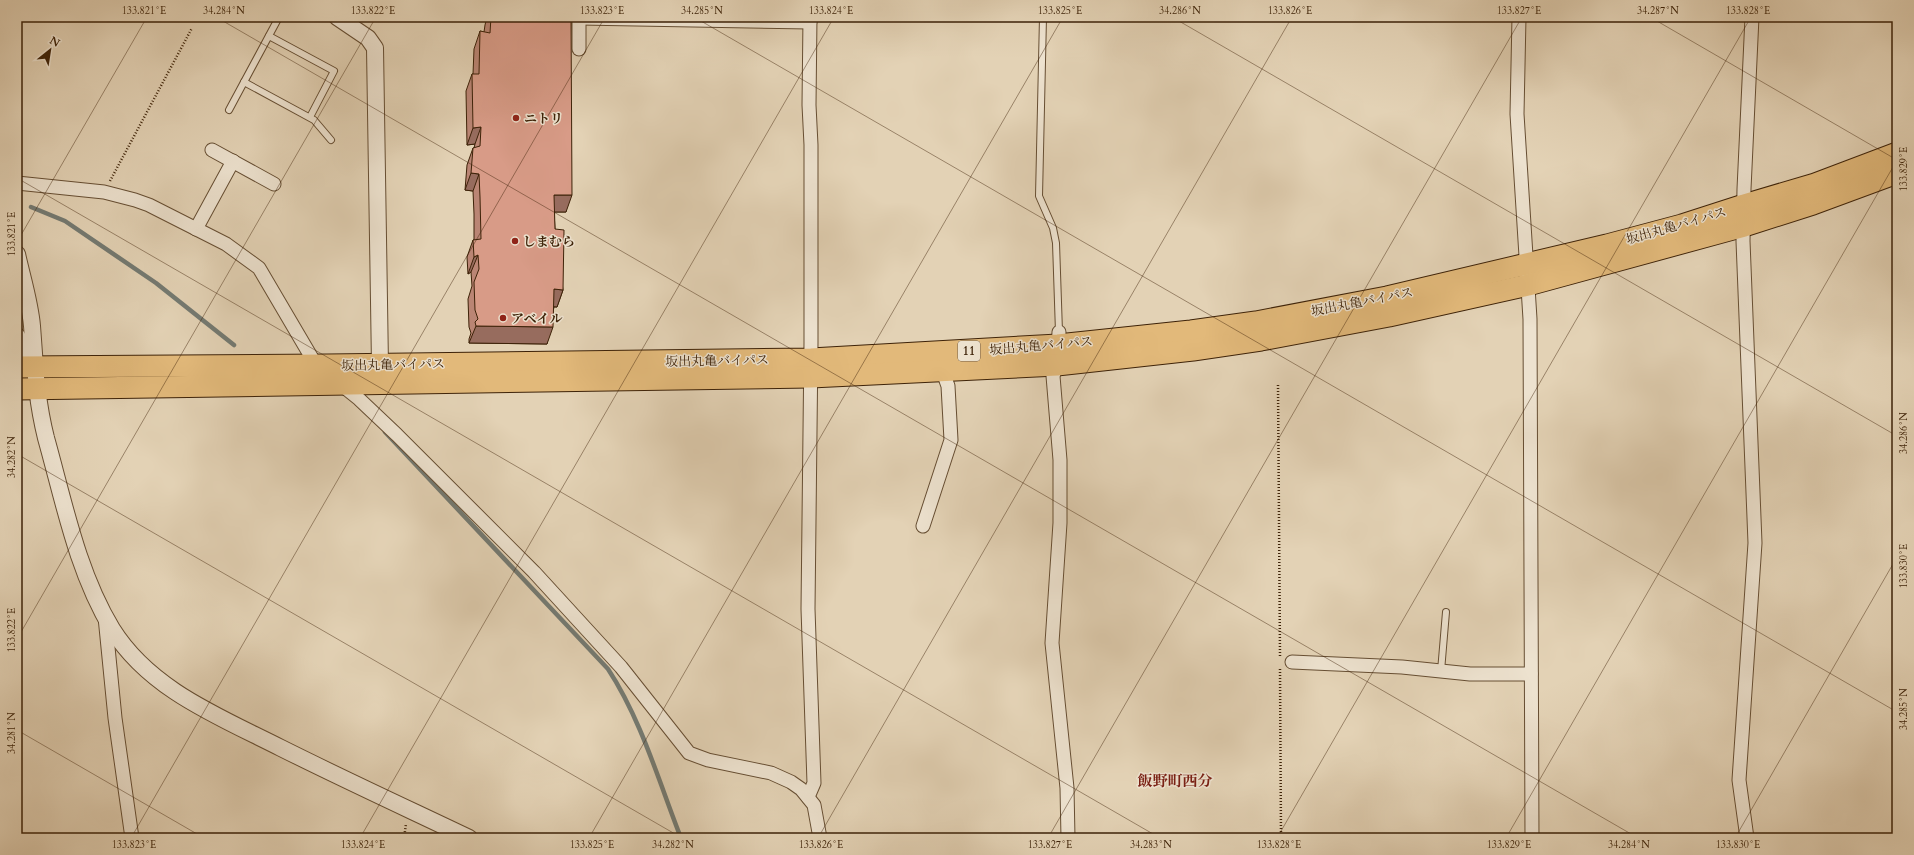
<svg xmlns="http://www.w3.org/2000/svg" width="1914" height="855" font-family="Cardo,'Noto Serif JP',serif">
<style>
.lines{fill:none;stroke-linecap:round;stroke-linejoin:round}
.stream{stroke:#747a72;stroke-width:4.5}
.service-casing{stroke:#664e33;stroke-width:8}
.minor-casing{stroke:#664e33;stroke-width:15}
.tertiary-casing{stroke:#664e33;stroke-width:18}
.trunk-casing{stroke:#3d2208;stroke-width:23}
.path{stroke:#3d2208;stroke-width:2.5;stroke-dasharray:1 2;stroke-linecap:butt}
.service{stroke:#ede2cf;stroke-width:6}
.minor{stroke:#ede2cf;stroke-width:13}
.tertiary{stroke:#ede2cf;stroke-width:16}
.trunk{stroke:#e2b97a;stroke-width:21}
.wall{fill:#ba8574;stroke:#3d2208}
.shaded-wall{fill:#976c5e;stroke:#3d2208}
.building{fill:#d89b87;stroke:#3d2208}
.ticks{fill:none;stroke:#3d2208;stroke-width:1;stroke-opacity:0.45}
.poi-dot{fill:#8f2418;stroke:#ede2cf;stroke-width:1.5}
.labels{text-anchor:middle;stroke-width:3;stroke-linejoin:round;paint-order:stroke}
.shield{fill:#ede2cf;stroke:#725c44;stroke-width:1}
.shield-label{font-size:12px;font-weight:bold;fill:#3d2208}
.poi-label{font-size:13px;font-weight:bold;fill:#3d2208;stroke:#ede2cf;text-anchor:start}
.street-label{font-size:13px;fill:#3d2208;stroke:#ede2cf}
.quarter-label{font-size:15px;font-weight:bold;fill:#7a1f14;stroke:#ede2cf}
.neatline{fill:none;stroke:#3d2208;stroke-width:1.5}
.ticks-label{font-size:10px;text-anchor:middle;fill:#3d2208}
</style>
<rect width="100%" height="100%" fill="#e3d2b5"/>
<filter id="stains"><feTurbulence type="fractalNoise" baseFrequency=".005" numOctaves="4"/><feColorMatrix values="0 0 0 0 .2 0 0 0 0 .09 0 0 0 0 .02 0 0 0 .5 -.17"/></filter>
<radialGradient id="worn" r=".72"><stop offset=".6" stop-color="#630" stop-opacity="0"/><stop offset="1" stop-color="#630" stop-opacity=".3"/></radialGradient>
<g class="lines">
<g class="stream">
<path d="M31,207L65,221L156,283L234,345"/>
<path d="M385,432L608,669C641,719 659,782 681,838"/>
</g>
<g class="service-casing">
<g id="service">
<path d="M1043,17L1039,196L1053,228L1056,243L1059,332"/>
<path d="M269,36L334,71L310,117"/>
<path d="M244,82L314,120L331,140"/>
<path d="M229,110L279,17"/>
<path d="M1441,671L1446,612"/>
</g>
</g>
<g class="minor-casing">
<g id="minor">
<path d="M1519,17L1517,114L1530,319L1532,838"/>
<path d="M579,18L810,22"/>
<path d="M579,49V17"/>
<path d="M212,150L274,184"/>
<path d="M17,183L104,192L135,200L149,205L226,244L259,268L316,365L319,368"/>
<path d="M196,229L233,161"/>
<path d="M1059,332L1057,365L1053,376L1060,460V523L1052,643L1067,788L1068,838"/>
<path d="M339,383L359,399L397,435L534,572L621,667L689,753L708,760L771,773L791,782L801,789L814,805L820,838"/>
<path d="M923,526L951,440L948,386L943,372"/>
<path d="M105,617L115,718L132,838"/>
<path d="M1292,662L1402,667L1470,674H1531"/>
<path d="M808,797L814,783L808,609L811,343V145L809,105L810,17"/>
<path d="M1747,838L1739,780L1755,543L1743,241L1744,189L1752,17"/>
</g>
</g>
<g class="tertiary-casing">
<g id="tertiary">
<path d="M337,17L368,38L375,48L380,365"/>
<path d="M17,254C22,277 30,302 32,326C35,365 36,398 46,438C64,502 77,571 112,629C150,690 220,717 281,748C343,779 406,808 469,838"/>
<path d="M17,336L32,363"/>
</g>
</g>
<g class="trunk-casing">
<g id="trunk">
<path d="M17,367L327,365L811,359L1058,345L1191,331L1256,322L1387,297L1607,245L1682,225L1744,205L1815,184L1897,153"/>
<path d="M17,389L811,377L1057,365L1193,350L1261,340L1389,316L1528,285L1744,226L1813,204L1897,173"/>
</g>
</g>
<g class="path">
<path d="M110,181L192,28"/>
<path d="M1278,385L1280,656"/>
<path d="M1280,669L1281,838"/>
<path d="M404,838L406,824"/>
</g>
<use href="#service" class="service"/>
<use href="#minor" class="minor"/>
<use href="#tertiary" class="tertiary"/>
<use href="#trunk" class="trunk"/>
</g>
<path class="wall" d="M487,17H571L566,212H554L555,229L563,290L557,307H554L547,344L469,343V339L471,333L469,327L468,299L472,286L471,272L468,274L467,257L473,240H474V214L473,191L465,190L467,165L473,148H474L475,144L467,145L466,91L472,74H473L474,49L480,31L484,32L485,25Z"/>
<g class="shaded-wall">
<path d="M481,127L475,144L467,145L473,128Z"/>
<path d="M471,173L479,174L473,191L465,190Z"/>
<path d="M554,195H572L566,212H548Z"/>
<path d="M478,255L471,272L468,274L474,257Z"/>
<path d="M554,289L563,290L557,307L547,306Z"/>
<path d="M476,326L553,327L547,344L469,343Z"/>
</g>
<path class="building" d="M491,17H571L572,195H554L555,229L564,230L563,290L554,289L553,327L476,326L475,322L478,319L475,310L474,282L479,269L478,255L474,257L473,240L481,239L480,197L479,174L471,173L473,148L480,146L481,127L473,128L472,74H479L480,31L490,33Z"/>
<path class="ticks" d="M216,17L1638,838M694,17L1897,712M1172,17L1897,436M1650,17L1897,160M17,178L1160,838M17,242L147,17M17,454L682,838M17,639L376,17M17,730L204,838M131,838L605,17M360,838L834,17M589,838L1063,17M818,838L1292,17M1048,838L1522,17M1277,838L1751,17M1506,838L1897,160M1735,838L1897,557"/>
<g class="poi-dot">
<circle cx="516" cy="118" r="4"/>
<circle cx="515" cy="241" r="4"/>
<circle cx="503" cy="318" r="4"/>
</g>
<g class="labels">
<rect class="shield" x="958" y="341" width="22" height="20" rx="3"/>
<g class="shield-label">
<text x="969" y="355">11</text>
</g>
<g class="poi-label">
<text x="524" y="123">ニトリ</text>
<text x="523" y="246">しまむら</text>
<text x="511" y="323">アベイル</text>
</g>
<g class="street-label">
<text transform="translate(1676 225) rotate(-16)" y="5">坂出丸亀バイパス</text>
<text transform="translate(1362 301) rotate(-11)" y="5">坂出丸亀バイパス</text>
<text transform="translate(1041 345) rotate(-5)" y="5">坂出丸亀バイパス</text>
<text transform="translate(717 360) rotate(-1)" y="5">坂出丸亀バイパス</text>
<text transform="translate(393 364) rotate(-1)" y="5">坂出丸亀バイパス</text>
</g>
<g class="quarter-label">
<text x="1175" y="786">飯野町西分</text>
</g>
</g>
<rect width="1914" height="855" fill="none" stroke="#e3d2b5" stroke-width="44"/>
<g transform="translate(50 50) rotate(30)" stroke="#ede2cf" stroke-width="3" paint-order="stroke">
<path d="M0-3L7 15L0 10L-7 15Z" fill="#3d2208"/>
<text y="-6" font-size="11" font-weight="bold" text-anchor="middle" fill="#3d2208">N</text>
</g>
<rect x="22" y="22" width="1870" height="811" class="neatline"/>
<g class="ticks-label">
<text x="144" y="14">133.821°E</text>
<text x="224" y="14">34.284°N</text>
<text x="373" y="14">133.822°E</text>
<text x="602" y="14">133.823°E</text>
<text x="702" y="14">34.285°N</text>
<text x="831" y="14">133.824°E</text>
<text x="1060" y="14">133.825°E</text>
<text x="1180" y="14">34.286°N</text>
<text x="1290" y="14">133.826°E</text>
<text x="1519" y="14">133.827°E</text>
<text x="1658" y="14">34.287°N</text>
<text x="1748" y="14">133.828°E</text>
<text transform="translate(1903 169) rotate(-90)" y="4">133.829°E</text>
<text transform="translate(11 234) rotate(-90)" y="4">133.821°E</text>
<text transform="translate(1903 433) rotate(-90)" y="4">34.286°N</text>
<text transform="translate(11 457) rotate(-90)" y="4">34.282°N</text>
<text transform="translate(1903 566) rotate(-90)" y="4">133.830°E</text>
<text transform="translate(11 630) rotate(-90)" y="4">133.822°E</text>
<text transform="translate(1903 709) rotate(-90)" y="4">34.285°N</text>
<text transform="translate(11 733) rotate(-90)" y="4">34.281°N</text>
<text x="134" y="848">133.823°E</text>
<text x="363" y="848">133.824°E</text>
<text x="592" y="848">133.825°E</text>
<text x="673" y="848">34.282°N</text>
<text x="821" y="848">133.826°E</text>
<text x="1050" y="848">133.827°E</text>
<text x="1151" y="848">34.283°N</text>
<text x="1279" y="848">133.828°E</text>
<text x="1509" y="848">133.829°E</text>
<text x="1629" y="848">34.284°N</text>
<text x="1738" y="848">133.830°E</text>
</g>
<rect width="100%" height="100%" filter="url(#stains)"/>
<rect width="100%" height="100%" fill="url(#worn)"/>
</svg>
